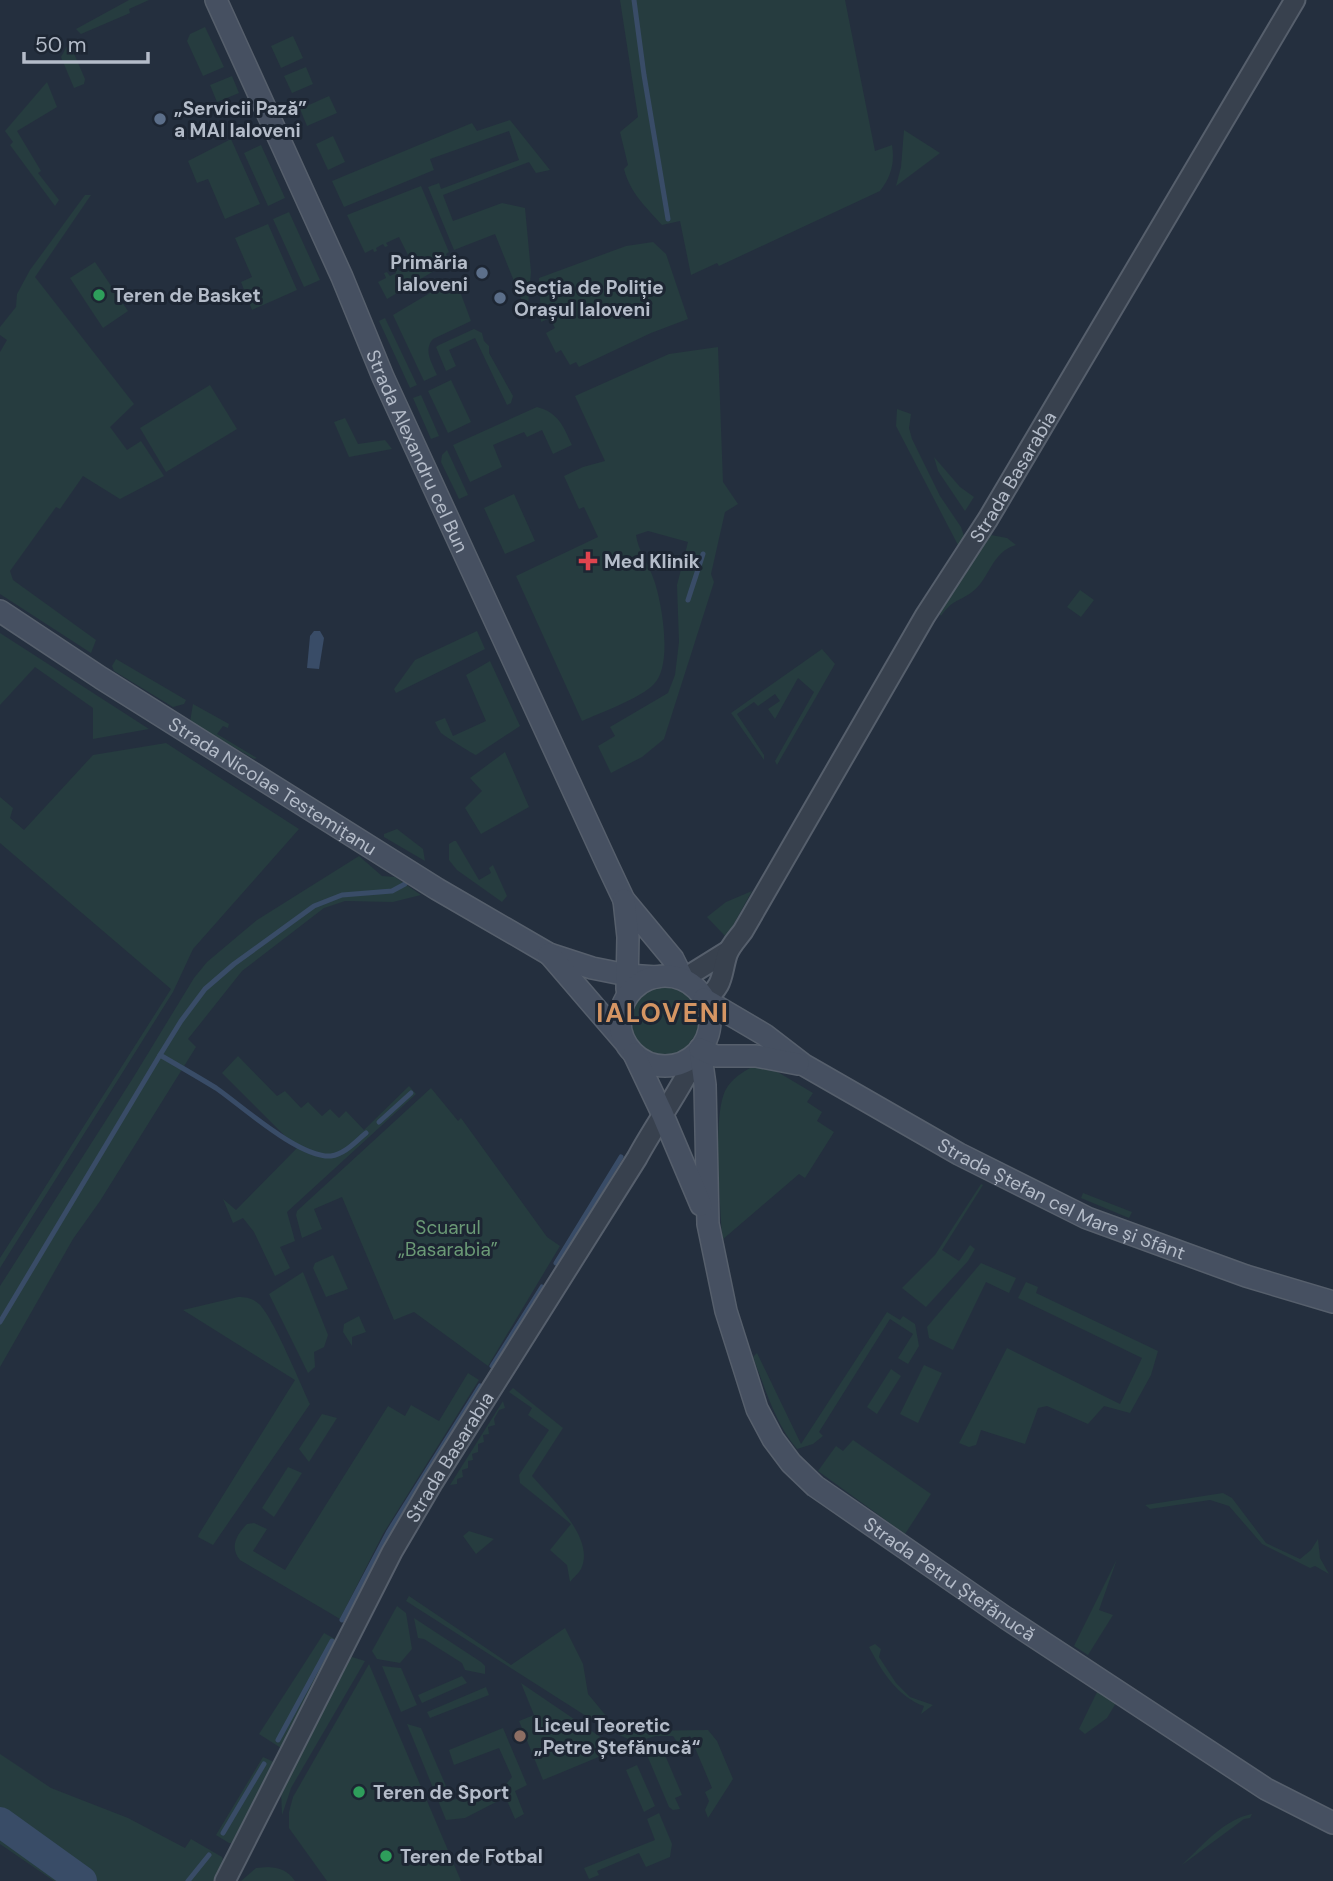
<svg xmlns="http://www.w3.org/2000/svg" width="1333" height="1881" font-family="'DM Sans',sans-serif">
<style>
.green{fill:#263c3f}
.water{fill:#394c67}
.lines{fill:none;stroke-linecap:round;stroke-linejoin:round}
.stream{stroke:#394c67;stroke-width:5}
.river{stroke:#394c67;stroke-width:30}
.tertiary-casing{stroke:#565f6c;stroke-width:23}
.secondary-casing{stroke:#565f6c;stroke-width:24}
.tertiary{stroke:#38414e;stroke-width:19}
.secondary{stroke:#465061;stroke-width:21}
.service-dot{fill:#5c6f8a;stroke:#1d2633;stroke-width:2.5}
.leisure-dot{fill:#2e9e5b;stroke:#1d2633;stroke-width:2.5}
.health-dot{fill:#e0444e;stroke:#1d2633;stroke-width:2.5}
.education-dot{fill:#8d6e63;stroke:#1d2633;stroke-width:2.5}
.labels{text-anchor:middle;stroke-width:6;stroke-linejoin:round;paint-order:stroke}
.poi-label{font-size:19px;font-weight:bold;fill:#b4bcc9;stroke:#1d2633;text-anchor:start}
.street-label{font-size:19px;fill:#b4bcc9;stroke:#1d2633}
.park-label{font-size:19px;fill:#6b9a76;stroke:#1d2633}
.district-label{font-size:26px;font-weight:bold;letter-spacing:2px;fill:#d59563;stroke:#1d2633}
</style>
<rect width="100%" height="100%" fill="#242f3e"/>
<g class="green">
<path d="M129,0H149L129,9L130,13L81,34L76,29Z"/>
<path d="M620,0H845L875,151L892,145C895,163 891,177 880,191L719,266L717,263L691,275L680,221L662,225C646,207 630,193 624,169L628,165L620,132L638,117Z"/>
<path d="M205,27L224,67L203,76L187,41L190,34Z"/>
<path d="M293,36L303,58L281,68L271,46Z"/>
<path d="M69,42L85,79L84,84L74,88L61,57Z"/>
<path d="M306,67L313,84L292,93L284,76Z"/>
<path d="M232,76L239,93L217,102L210,85Z"/>
<path d="M47,82L57,107L17,131L41,171L38,173L59,200L55,206L10,145L13,142L5,131Z"/>
<path d="M329,96L337,113L307,126L300,109Z"/>
<path d="M510,120L550,170L536,173L529,162L443,195L453,221L502,203L525,208L531,272L528,305L524,306L495,234L454,250L428,187L439,183L441,189L519,160L509,131L430,159L434,170L344,207L332,181L472,123L477,131Z"/>
<path d="M904,130L940,153L896,186L901,167Z"/>
<path d="M333,136L345,162L328,170L316,144Z"/>
<path d="M231,139L260,204L225,219L208,179L197,183L188,161Z"/>
<path d="M261,145L285,198L268,206L244,153Z"/>
<path d="M421,186L449,252L446,254L449,262L387,299L378,282L386,278L384,273L387,272L390,276L396,273L395,269L397,268L400,271L413,265L399,237L386,243L388,246L385,247L383,244L376,248L377,251L374,252L373,249L365,253L347,215Z"/>
<path d="M85,195H91L35,277L134,404L110,427L127,450L141,441L164,476L120,499L83,476L60,509L56,507L10,571L13,580L96,640L91,653L0,594V352L7,340L0,335V327L16,307L17,294L30,270Z"/>
<path d="M289,212L320,280L304,287L273,219Z"/>
<path d="M268,224L297,290L252,310L241,282L252,277L235,238Z"/>
<path d="M653,242L666,254L688,319L651,333L579,367L576,362L570,365L561,350L556,353L546,333L555,328L550,318L541,322L539,278L626,246Z"/>
<path d="M95,262L128,311L103,328L70,278Z"/>
<path d="M455,278L471,321L433,339C423,350 432,363 437,375L424,381L393,315Z"/>
<path d="M385,318L417,385L410,388L379,321Z"/>
<path d="M474,329L482,333L484,341L489,346V353L513,396L511,403L507,405L475,338L449,350L456,366L446,371L436,347L439,345Z"/>
<path d="M718,347L723,482L738,504L725,512L711,574L714,582L664,739L642,757L611,773L598,746L615,736L610,727L668,693L675,675L679,642L677,585L688,542L648,531L636,535C638,551 649,564 654,580C662,603 673,665 654,684C641,698 600,713 582,721L516,576L598,537L584,507L579,509L564,476L583,467L605,461L575,396L669,354Z"/>
<path d="M451,380L471,422L448,433L428,391Z"/>
<path d="M210,385L237,429L166,472L140,428Z"/>
<path d="M421,395L439,436L431,439L413,398Z"/>
<path d="M537,407C559,413 563,426 572,445L553,454L542,430L527,437L524,432L493,445L502,467L470,482L453,445Z"/>
<path d="M897,409L911,414L909,428L912,439L940,496L961,527L964,536L959,547L896,426Z"/>
<path d="M345,418L358,444L385,440L392,449L349,457L334,422Z"/>
<path d="M447,450L468,495L459,499L441,462L442,455Z"/>
<path d="M934,457L960,487L974,497L965,511L938,471Z"/>
<path d="M514,494L535,541L505,554L484,508Z"/>
<path d="M991,535L1007,538L1016,545C991,552 990,579 972,592C957,603 953,599 941,616L937,610L985,538Z"/>
<path d="M1080,590L1094,600L1081,617L1067,607Z"/>
<path d="M477,631L485,649L396,693L394,689L415,660Z"/>
<path d="M0,633L149,729L93,739V708L35,667L0,705Z"/>
<path d="M822,649L835,664L777,765L775,761L814,692L798,678L775,719L768,709L780,701L775,694L758,706L754,702L737,714L764,755V760L731,713Z"/>
<path d="M116,659L186,700L184,704L173,707L114,671L112,666Z"/>
<path d="M490,661L520,726L476,755C471,753 445,736 441,733C439,730 437,726 435,722L445,718L453,736L486,721L466,675Z"/>
<path d="M193,704L229,724L228,728L223,726L217,734L257,758L254,759L190,722Z"/>
<path d="M166,743L299,829L193,949L173,992L0,1268V1258L171,989L0,843V797L13,808L10,818L24,830L93,755Z"/>
<path d="M505,752L529,807L481,834L465,808L482,791L470,778Z"/>
<path d="M397,829L423,849L425,861L384,837V834Z"/>
<path d="M454,841H456L479,880L491,873L489,868L493,865L507,896L502,902L457,870L449,860V844Z"/>
<path d="M359,856L382,876L395,877L421,895L393,902L345,901L324,908L242,971L188,1039L196,1047L100,1201L73,1239L0,1367V1286L133,1078L194,978L207,962L257,920Z"/>
<path d="M752,891L730,931L725,936L707,917L726,902Z"/>
<circle cx="664" cy="1022" r="37"/>
<path d="M238,1056L277,1096L285,1091L301,1108L308,1102L322,1116L330,1109L339,1118L346,1111L364,1130L409,1086L416,1094L287,1212L295,1241L280,1247L290,1268L275,1276L254,1232L243,1218L233,1223L223,1199L236,1210L297,1148L222,1073Z"/>
<path d="M754,1066L776,1071L813,1093L807,1102L822,1112L817,1121L834,1132L805,1178L799,1174L722,1240C721,1206 712,1120 725,1091C731,1079 742,1072 754,1066Z"/>
<path d="M431,1088L458,1121L461,1118L547,1237L560,1246L488,1366L414,1312L394,1320L342,1197L314,1209L322,1229L302,1238L296,1215L297,1211Z"/>
<path d="M981,1184L983,1185L942,1250L959,1261L970,1245L975,1249L968,1261L926,1307L902,1288L935,1255Z"/>
<path d="M1083,1193L1132,1212L1129,1218L1081,1198Z"/>
<path d="M333,1255L348,1289L326,1297L313,1268L315,1263Z"/>
<path d="M981,1263L1016,1278L1009,1293L986,1282L953,1350L929,1338L927,1327Z"/>
<path d="M303,1272L328,1335L324,1347L314,1352L315,1367L308,1373L269,1294Z"/>
<path d="M1026,1282L1038,1287L1036,1293L1158,1351L1151,1375L1130,1413L1104,1406L1088,1424L1047,1406L1038,1408L1025,1444L981,1430L976,1445L969,1447L959,1443L1007,1348L1120,1404L1142,1358L1018,1298Z"/>
<path d="M238,1297C246,1297 252,1298 259,1304C273,1317 300,1383 310,1404L213,1545L198,1537L199,1534L295,1380L183,1310Z"/>
<path d="M887,1312L900,1320L903,1316L915,1324L919,1346L908,1364L898,1358L913,1334L890,1319L819,1432L823,1436L813,1444L797,1449C775,1423 765,1388 753,1357L757,1353L801,1444Z"/>
<path d="M359,1316L366,1332L352,1337V1346L343,1332L344,1324Z"/>
<path d="M924,1365L942,1373L918,1423L900,1414Z"/>
<path d="M891,1369L901,1376L877,1414L867,1407Z"/>
<path d="M468,1373L479,1380L383,1534L340,1619L240,1560C229,1547 237,1534 247,1524L254,1523L267,1529L253,1551L285,1570L388,1406L405,1416L411,1405L439,1421Z"/>
<path d="M513,1388L563,1428L532,1476C550,1497 596,1538 581,1569C579,1573 573,1578 570,1582L567,1565L550,1550L571,1524L520,1483L519,1475L549,1430L528,1415L532,1408L509,1392Z"/>
<path d="M503,1401L505,1408L499,1410L494,1419L495,1425L488,1427L489,1434L483,1435L484,1442L478,1444V1452L472,1454L473,1460L468,1461V1468L462,1470L463,1477L457,1479V1484L450,1485Z"/>
<path d="M322,1414L337,1418L309,1462L299,1449Z"/>
<path d="M853,1440L931,1494L905,1534L818,1471L836,1446L843,1451Z"/>
<path d="M288,1467L302,1473L274,1517L262,1508Z"/>
<path d="M1223,1493L1232,1498L1266,1543L1300,1559L1311,1550L1318,1539L1320,1558L1329,1574L1315,1566L1310,1568L1262,1544L1229,1506L1210,1500L1150,1509L1145,1505Z"/>
<path d="M469,1531L494,1539L476,1554L463,1536Z"/>
<path d="M1117,1559L1099,1610L1113,1615L1088,1655L1074,1646Z"/>
<path d="M409,1596L511,1665L565,1628L583,1664L588,1694L612,1723L636,1731L708,1730L717,1741L733,1779L708,1818L705,1810L709,1801L705,1792L712,1788L690,1736L677,1742L673,1736H656L635,1742L608,1730L406,1601Z"/>
<path d="M397,1606L406,1613L412,1649L400,1663L377,1659L372,1651Z"/>
<path d="M414,1618L481,1662L485,1666V1674L465,1670L462,1663L424,1639L418,1638Z"/>
<path d="M324,1633L337,1640L281,1748L259,1734Z"/>
<path d="M875,1644L881,1649L879,1657L896,1683L910,1697L933,1705L921,1714L924,1706C898,1697 882,1672 869,1647Z"/>
<path d="M352,1657L365,1661L291,1788L282,1815L281,1790L347,1660Z"/>
<path d="M369,1664L461,1881H327L289,1828V1812L293,1797Z"/>
<path d="M382,1666L401,1668L417,1705L401,1712Z"/>
<path d="M462,1676L467,1683L422,1703L418,1695Z"/>
<path d="M521,1683L618,1749L543,1780L519,1721L534,1715Z"/>
<path d="M486,1687L489,1695L430,1718L427,1712Z"/>
<path d="M1098,1690L1116,1703L1107,1718L1085,1734L1079,1729Z"/>
<path d="M407,1724L421,1728L452,1800L494,1792L498,1801L465,1818L446,1820Z"/>
<path d="M503,1728L527,1785L515,1791L524,1814L515,1819L502,1789L512,1777L499,1748L454,1765L449,1750Z"/>
<path d="M662,1748L682,1795L675,1798L680,1809L673,1810L669,1807L647,1755Z"/>
<path d="M0,1754L51,1788L128,1818L185,1848L191,1839L222,1857L224,1863L215,1881H54L0,1844Z"/>
<path d="M263,1757L274,1762L235,1843H229L216,1835Z"/>
<path d="M637,1765L655,1806L644,1812L626,1770Z"/>
<path d="M659,1813L672,1844L670,1857L646,1867L639,1853L597,1871L599,1875L589,1879L584,1868L655,1840L647,1819Z"/>
<path d="M1252,1814L1250,1818L1244,1819L1182,1865C1202,1846 1224,1819 1252,1814Z"/>
<path d="M268,1867C280,1868 287,1870 295,1881H241L256,1868Z"/>
</g>
<path class="water" d="M314,631H320L324,638L319,669L307,668L310,636Z"/>
<g class="lines">
<g class="stream">
<path d="M634,0L644,75L668,219"/>
<path d="M688,600L703,554"/>
<path d="M160,1055C179,1066 198,1077 216,1088C242,1106 299,1158 331,1156C345,1154 355,1142 366,1133"/>
<path d="M379,1122L411,1093"/>
<path d="M556,1263L621,1157"/>
<path d="M0,1322L160,1055L181,1021L205,989L234,964L314,906L342,895L392,891L405,884"/>
<path d="M492,1366L542,1287"/>
<path d="M342,1620L389,1531L480,1386"/>
<path d="M278,1740L332,1641"/>
<path d="M223,1833L264,1764"/>
<path d="M188,1881L209,1855"/>
</g>
<path class="river" d="M0,1822L82,1881"/>
<g class="tertiary-casing">
<g id="tertiary">
<path d="M683,979L728,951"/>
<path id="s1" d="M704,999C724,987 721,974 727,955C730,946 738,938 743,931L925,616L988,519L1295,0"/>
<path id="s2" d="M225,1881L392,1552L433,1482L637,1158C657,1121 683,1087 700,1049"/>
</g>
</g>
<g class="secondary-casing">
<g id="secondary">
<path id="s3" d="M216,0L342,277L383,377L607,864L624,900L673,959L683,979"/>
<path id="s4" d="M0,611L101,678L437,889L549,954L592,968L627,975L657,977"/>
<path d="M624,900L628,937L627,989"/>
<path d="M549,954L623,1040"/>
<circle cx="665" cy="1021" r="45"/>
<path id="s5" d="M704,999L765,1035L804,1065L959,1154L1087,1218L1246,1276L1333,1302"/>
<path id="s6" d="M700,1049L705,1085L708,1224L726,1311L757,1409L773,1439L791,1463L815,1486L1006,1618L1266,1789L1333,1823"/>
<path d="M700,1049L716,1056H756L798,1064"/>
<path d="M634,1054L662,1113L701,1205"/>
</g>
</g>
<use href="#tertiary" class="tertiary"/>
<use href="#secondary" class="secondary"/>
</g>
<g class="service-dot">
<circle cx="160" cy="119" r="7"/>
<circle cx="482" cy="273" r="7"/>
<circle cx="500" cy="298" r="7"/>
</g>
<g class="leisure-dot">
<circle cx="99" cy="295" r="7"/>
<circle cx="359" cy="1792" r="7"/>
<circle cx="386" cy="1856" r="7"/>
</g>
<path class="health-dot" d="M584.5 550.5h7v7h7v7h-7v7h-7v-7h-7v-7h7z"/>
<circle class="education-dot" cx="520" cy="1736" r="7"/>
<g class="labels">
<g class="poi-label">
<text x="174" y="115">„Servicii Pază”<tspan x="174" dy="22">a MAI Ialoveni</tspan></text>
<text x="468" y="269" text-anchor="end">Primăria<tspan x="468" dy="22">Ialoveni</tspan></text>
<text x="514" y="294">Secția de Poliție<tspan x="514" dy="22">Orașul Ialoveni</tspan></text>
<text x="113" y="302">Teren de Basket</text>
<text x="604" y="568">Med Klinik</text>
<text x="534" y="1732">Liceul Teoretic<tspan x="534" dy="22">„Petre Ștefănucă“</tspan></text>
<text x="373" y="1799">Teren de Sport</text>
<text x="400" y="1863">Teren de Fotbal</text>
</g>
<g class="street-label">
<text dy="7" stroke="none"><textPath href="#s3" startOffset="494">Strada Alexandru cel Bun</textPath></text>
<text dy="7" stroke="none"><textPath href="#s1" startOffset="609">Strada Basarabia</textPath></text>
<text dy="7" stroke="none"><textPath href="#s4" startOffset="324">Strada Nicolae Testemițanu</textPath></text>
<text dy="7" stroke="none"><textPath href="#s5" startOffset="411">Strada Ștefan cel Mare și Sfânt</textPath></text>
<text dy="7" stroke="none"><textPath href="#s2" startOffset="480">Strada Basarabia</textPath></text>
<text dy="7" stroke="none"><textPath href="#s6" startOffset="628">Strada Petru Ștefănucă</textPath></text>
</g>
<g class="park-label">
<text x="448" y="1234">Scuarul<tspan x="448" dy="22">„Basarabia”</tspan></text>
</g>
<g class="district-label">
<text x="663" y="1022">IALOVENI</text>
</g>
</g>
<path d="M24 52v10h124v-10" fill="none" stroke="#b4bcc9" stroke-width="3.5"/>
<text x="35" y="52" font-size="21" fill="#b4bcc9" stroke="#1d2633" stroke-width="5" paint-order="stroke">50 m</text>
</svg>
